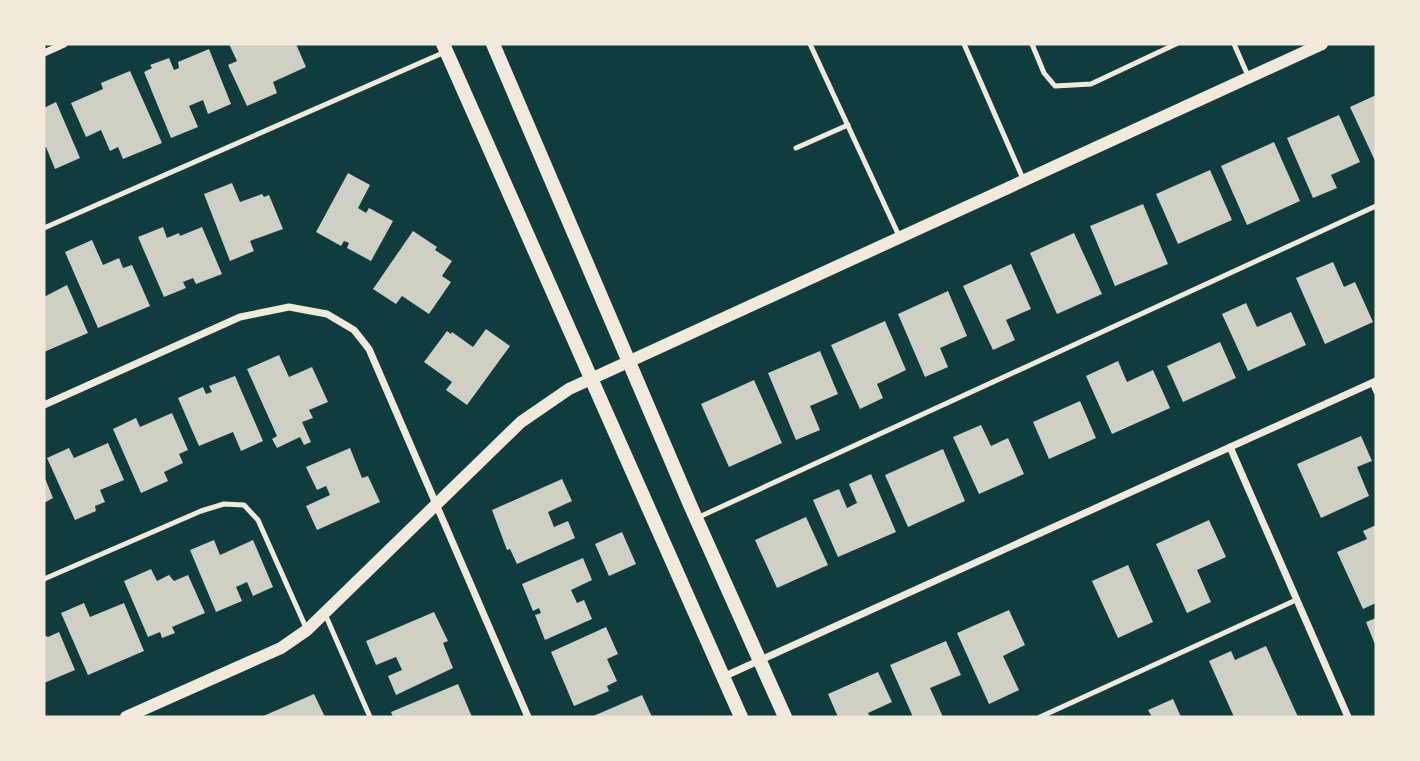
<svg xmlns="http://www.w3.org/2000/svg" width="1420" height="761" font-family="Commissioner,sans-serif">
<style>
.building{fill:#cfcfc3}
.lines{fill:none;stroke-linecap:round;stroke-linejoin:round}
.service{stroke:#f1e9da;stroke-width:5}
.minor{stroke:#f1e9da;stroke-width:7}
.tertiary{stroke:#f1e9da;stroke-width:12}
.secondary{stroke:#f1e9da;stroke-width:14}
</style>
<rect width="100%" height="100%" fill="#0f3d3e"/>
<g class="building">
<path d="M229,44H296L306,67L273,82L277,93L247,106L228,65L237,61Z"/>
<path d="M209,49L231,104L208,114L203,100L189,106L198,127L171,138L144,72L152,68L150,65L169,58L174,70L179,68L178,62Z"/>
<path d="M130,71L162,143L123,159L118,147L110,151L101,130L86,137L71,103L103,89L101,83Z"/>
<path d="M1376,95V163L1350,107Z"/>
<path d="M56,102L80,158L55,169L46,147L44,148V108Z"/>
<path d="M1339,115L1360,162L1331,175L1337,188L1313,198L1287,138Z"/>
<path d="M1274,142L1300,201L1247,225L1221,166Z"/>
<path d="M1210,170L1232,220L1178,244L1156,194Z"/>
<path d="M348,173L370,185L358,208L366,213L369,208L393,221L371,261L347,248L349,243L344,241L341,246L316,232Z"/>
<path d="M232,183L240,202L262,194L264,197L269,195L283,229L250,241L254,251L230,261L204,194Z"/>
<path d="M1143,204L1168,264L1115,286L1090,226Z"/>
<path d="M163,227L167,238L179,233L180,236L202,227L222,274L196,284L193,278L183,282L186,288L164,297L138,237Z"/>
<path d="M413,231L437,247L435,250L452,261L442,276L451,282L429,314L402,296L396,304L373,289Z"/>
<path d="M1074,233L1102,294L1057,314L1030,253Z"/>
<path d="M92,240L103,265L119,258L123,268L132,265L150,306L98,328L65,252Z"/>
<path d="M1333,262L1344,287L1355,282L1373,322L1325,344L1296,278Z"/>
<path d="M1011,264L1031,309L1006,320L1015,340L993,350L963,286Z"/>
<path d="M67,285L88,333L44,352V297Z"/>
<path d="M948,291L967,336L940,348L948,367L925,377L898,314Z"/>
<path d="M1246,303L1257,327L1291,312L1306,345L1248,371L1222,314Z"/>
<path d="M885,321L906,370L877,384L883,398L860,409L831,345Z"/>
<path d="M486,329L510,346L467,405L446,390L452,382L424,362L447,331L451,334L452,332L473,347Z"/>
<path d="M1220,342L1236,378L1183,402L1167,366Z"/>
<path d="M820,351L838,394L810,406L820,430L796,440L768,373Z"/>
<path d="M279,355L289,377L312,367L328,402L309,410L313,418L302,422L311,442L304,445L300,437L277,448L272,439L277,436L247,369Z"/>
<path d="M1118,361L1127,382L1153,370L1170,408L1112,434L1086,376Z"/>
<path d="M235,376L263,441L241,451L233,432L199,446L178,398L203,387L206,394L212,392L209,386Z"/>
<path d="M754,380L782,443L729,467L701,404Z"/>
<path d="M1080,401L1096,438L1049,459L1033,422Z"/>
<path d="M172,413L188,450L179,454L183,463L164,472L168,481L141,493L113,429L136,418L140,427Z"/>
<path d="M981,425L991,446L1008,438L1024,474L979,494L953,437Z"/>
<path d="M1361,436L1372,461L1357,467L1369,496L1321,518L1297,464Z"/>
<path d="M108,443L124,480L100,490L105,502L95,506L96,511L75,520L47,458L69,448L74,458Z"/>
<path d="M350,448L362,478L368,476L380,502L317,530L306,506L330,495L326,486L317,490L306,467Z"/>
<path d="M943,449L965,501L908,527L885,475Z"/>
<path d="M871,474L896,532L838,557L813,500L839,489L847,508L857,503L849,484Z"/>
<path d="M44,476L53,498L44,503Z"/>
<path d="M562,479L572,501L548,512L554,527L568,521L575,538L517,564L510,549L507,550L492,510Z"/>
<path d="M806,517L828,565L777,588L755,540Z"/>
<path d="M1209,520L1226,557L1197,570L1211,602L1187,613L1156,544Z"/>
<path d="M1376,525V603L1363,609L1337,552L1367,539L1363,531Z"/>
<path d="M622,532L636,564L609,576L595,544Z"/>
<path d="M214,540L220,555L253,540L273,587L253,596L247,582L236,587L242,601L216,612L190,550Z"/>
<path d="M583,558L592,580L571,590L577,603L584,600L592,619L545,640L535,615L541,613L539,608L533,611L522,584Z"/>
<path d="M1128,565L1153,622L1118,638L1092,581Z"/>
<path d="M151,569L157,581L169,575L174,581L188,575L205,613L172,627L175,633L162,638L160,632L148,637L124,581Z"/>
<path d="M84,603L90,617L124,603L144,651L88,675L61,613Z"/>
<path d="M1009,610L1025,645L1003,656L1019,690L989,704L957,633Z"/>
<path d="M434,612L448,641L443,643L453,668L396,695L388,676L402,670L396,657L376,665L366,641Z"/>
<path d="M1376,618V647L1366,622Z"/>
<path d="M606,627L618,654L607,659L617,681L607,686L609,691L574,706L551,652Z"/>
<path d="M59,632L75,670L44,683V635L48,637Z"/>
<path d="M946,641L961,675L930,688L943,717H913L890,665Z"/>
<path d="M1266,646L1298,717H1234L1209,661L1231,651L1235,660Z"/>
<path d="M878,672L892,702L868,713L870,717H838L828,694Z"/>
<path d="M458,684L472,717H393L391,712Z"/>
<path d="M314,694L325,717H261Z"/>
<path d="M642,695L652,717H591Z"/>
<path d="M1173,699L1181,717H1152L1148,710Z"/>
</g>
<g class="lines">
<g class="service">
<path d="M810,44L900,238"/>
<path d="M964,44L1024,181"/>
<path d="M1032,44L1044,73L1055,86L1091,84L1176,44"/>
<path d="M1234,44L1249,78"/>
<path d="M796,148L848,125"/>
<path d="M44,228L445,52"/>
<path d="M1372,383L1376,392"/>
<path d="M699,517L1376,206"/>
<path d="M44,579L201,511L224,504L244,505L258,520L307,630"/>
<path d="M325,614L370,717"/>
<path d="M1040,717L1296,600"/>
</g>
<g class="minor">
<path d="M44,53L64,44"/>
<path d="M44,405L240,317L289,307L327,314L354,330L369,349L528,717"/>
<path d="M1230,447L1348,717"/>
<path d="M723,677L1376,381"/>
</g>
<path class="tertiary" d="M126,717L281,648L307,630L521,422L569,389L1322,44"/>
<g class="secondary">
<path d="M443,44L741,717"/>
<path d="M493,44L691,507L785,717"/>
</g>
</g>
<rect width="1420" height="761" fill="none" stroke="#f1e9da" stroke-width="91"/>
</svg>
